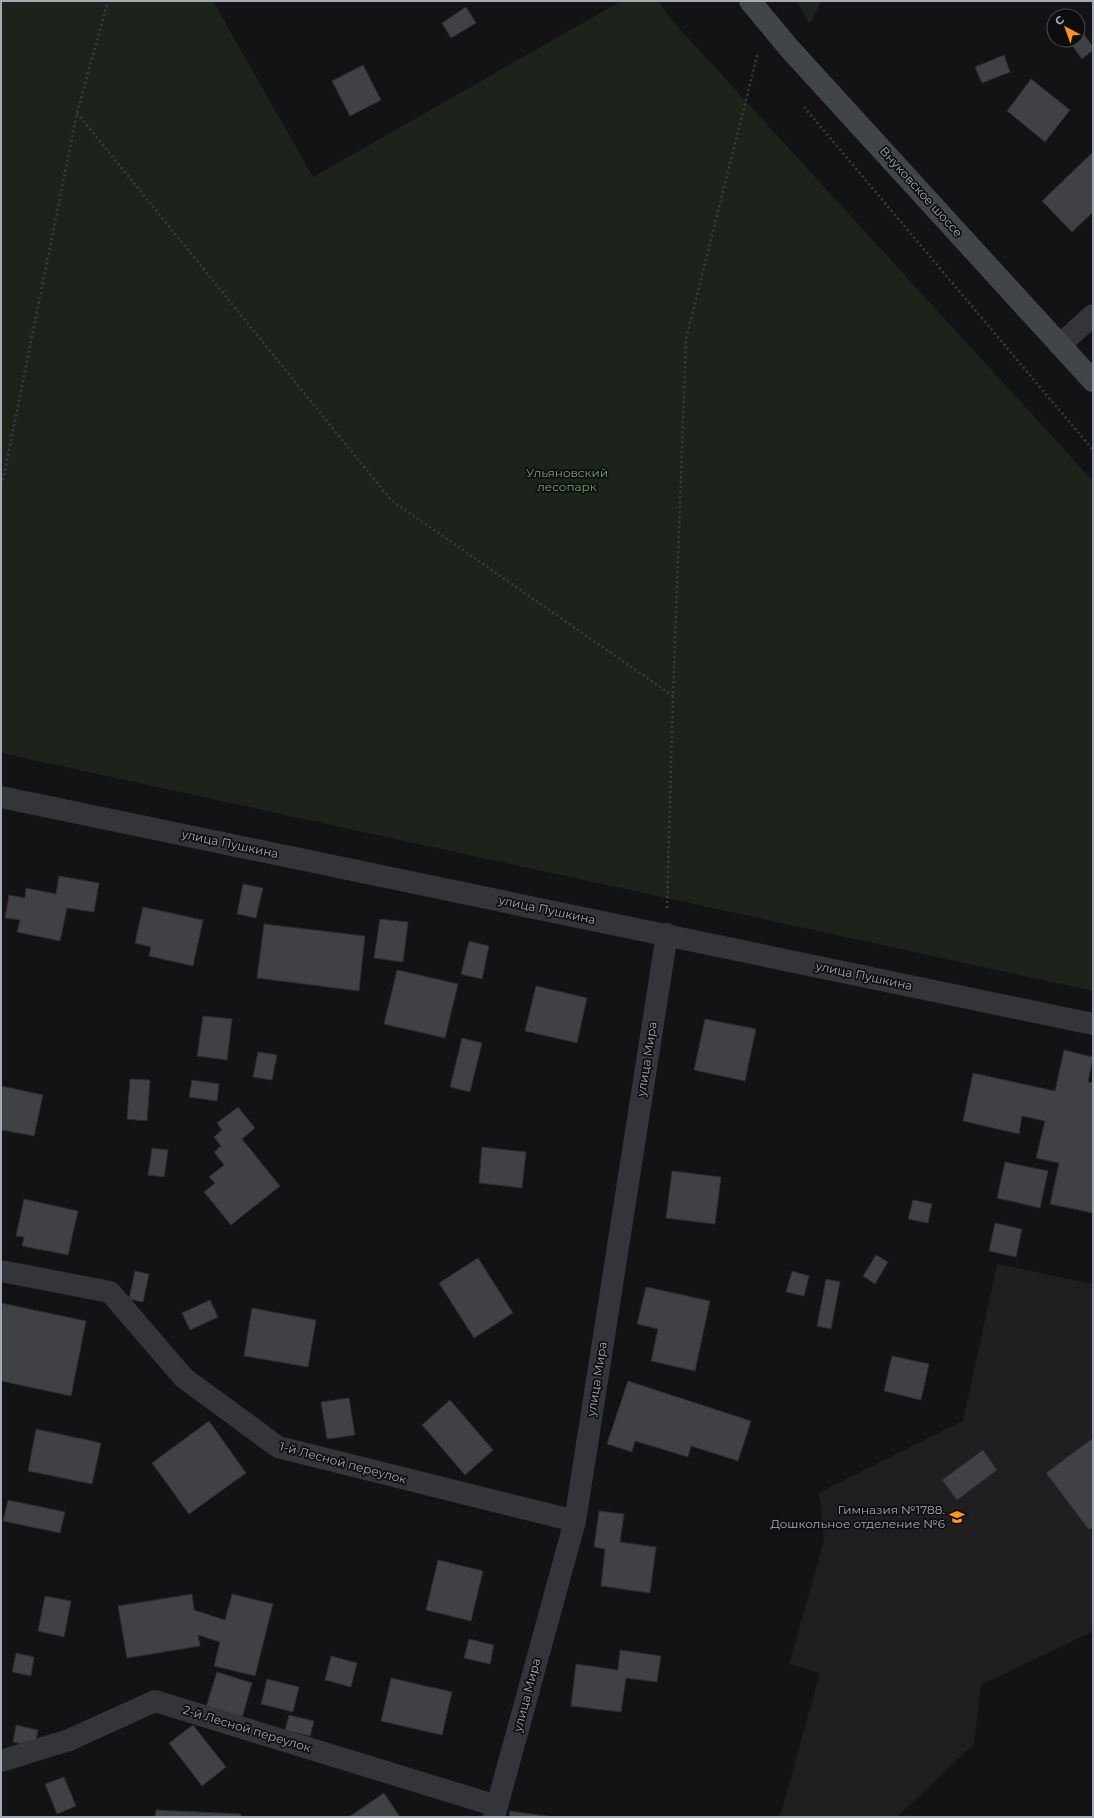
<svg xmlns="http://www.w3.org/2000/svg" width="1094" height="1818" font-family="Montserrat,sans-serif">
<style>
.built{fill:#1f1f22}
.green{fill:#1b231b}
.building{fill:#3f4145;stroke:#2d2d31}
.lines{fill:none;stroke-linecap:round;stroke-linejoin:round}
.path{stroke:#393d41;stroke-width:2.5;stroke-dasharray:2 3;stroke-linecap:butt}
.minor{stroke:#33353a;stroke-width:22}
.secondary{stroke:#41454a;stroke-width:22}
.labels{text-anchor:middle;stroke-width:3.5;stroke-linejoin:round;paint-order:stroke}
.street-label{font-size:12px;fill:#a3acb6;stroke:#0e0e0f}
.park-label{font-size:12px;fill:#7ca279;stroke:#0e0e0f}
.poi-label{font-size:12px;fill:#a3acb6;stroke:#0e0e0f;text-anchor:end}
</style>
<rect width="100%" height="100%" fill="#131315"/>
<path class="built" d="M997,1264L1093,1284V1631L981,1685L974,1744L897,1817H780L820,1673L789,1664L824,1541L819,1493L963,1421Z"/>
<g class="green">
<path d="M1,1H213L313,177L621,1H658L678,27L1093,481V991L1,753Z"/>
<path d="M796,1H822L810,23Z"/>
</g>
<g class="building">
<path d="M466,7L476,23L451,38L442,23Z"/>
<path d="M1078,26L1093,47V50L1082,59L1068,40H1078Z"/>
<path d="M1004,55L1010,72L982,83L975,67Z"/>
<path d="M363,65L381,100L350,116L332,81Z"/>
<path d="M1031,79L1070,110L1045,142L1007,111Z"/>
<path d="M1093,152V212L1072,232L1042,201Z"/>
<path d="M59,876L99,883L94,912L67,908L60,941L17,932L20,920L5,918L9,895L25,898L26,888L56,894Z"/>
<path d="M243,884L263,888L256,918L237,914Z"/>
<path d="M143,907L203,920L193,966L149,956L151,947L135,943Z"/>
<path d="M380,919L408,922L403,962L374,958Z"/>
<path d="M264,924L365,936L359,991L257,978Z"/>
<path d="M469,941L489,946L482,979L461,974Z"/>
<path d="M397,970L458,984L445,1038L384,1024Z"/>
<path d="M536,986L587,998L577,1043L525,1031Z"/>
<path d="M203,1016L232,1019L227,1060L197,1056Z"/>
<path d="M705,1019L756,1029L745,1081L694,1070Z"/>
<path d="M462,1038L482,1043L470,1092L450,1087Z"/>
<path d="M1064,1050L1093,1057L1088,1082L1093,1083V1213L1050,1204L1059,1163L1036,1158L1045,1121L1022,1116L1019,1134L963,1121L973,1073L1055,1091Z"/>
<path d="M258,1052L277,1055L272,1080L253,1077Z"/>
<path d="M130,1079L150,1080L147,1121L127,1119Z"/>
<path d="M192,1080L219,1084L217,1101L189,1097Z"/>
<path d="M1,1086L43,1095L34,1136L1,1130Z"/>
<path d="M238,1107L255,1128L242,1139L280,1186L231,1225L204,1192L215,1183L209,1177L224,1165L214,1152L221,1146L214,1137L222,1130L217,1123Z"/>
<path d="M482,1147L526,1152L522,1188L479,1183Z"/>
<path d="M152,1148L168,1150L164,1177L148,1175Z"/>
<path d="M1005,1162L1048,1171L1040,1208L997,1198Z"/>
<path d="M672,1171L721,1177L715,1224L666,1218Z"/>
<path d="M24,1199L78,1211L68,1255L22,1246L24,1237L16,1236Z"/>
<path d="M913,1200L932,1204L928,1223L908,1219Z"/>
<path d="M995,1223L1022,1229L1016,1257L989,1251Z"/>
<path d="M876,1255L888,1262L875,1284L863,1276Z"/>
<path d="M478,1258L513,1313L474,1338L439,1283Z"/>
<path d="M135,1271L149,1274L143,1302L129,1299Z"/>
<path d="M792,1271L809,1276L804,1296L786,1292Z"/>
<path d="M826,1279L840,1282L831,1329L817,1326Z"/>
<path d="M646,1287L710,1301L695,1371L651,1361L658,1329L637,1324Z"/>
<path d="M210,1300L218,1317L190,1330L182,1313Z"/>
<path d="M1,1303L86,1321L71,1396L1,1381Z"/>
<path d="M252,1308L316,1320L308,1367L244,1356Z"/>
<path d="M892,1356L929,1364L921,1400L884,1391Z"/>
<path d="M628,1381L751,1421L738,1461L691,1446L688,1457L635,1441L632,1452L607,1444Z"/>
<path d="M349,1398L355,1435L327,1439L321,1402Z"/>
<path d="M450,1400L493,1450L465,1475L422,1425Z"/>
<path d="M209,1421L246,1473L189,1514L152,1463Z"/>
<path d="M36,1429L101,1443L92,1484L28,1471Z"/>
<path d="M1093,1438V1527L1089,1530L1046,1473Z"/>
<path d="M983,1450L997,1470L957,1500L942,1480Z"/>
<path d="M8,1500L65,1512L60,1533L3,1521Z"/>
<path d="M599,1511L624,1514L620,1542L656,1547L650,1593L601,1586L605,1549L594,1547Z"/>
<path d="M438,1560L483,1571L471,1621L426,1610Z"/>
<path d="M192,1594L194,1610L225,1620L232,1594L273,1604L255,1676L214,1666L220,1642L198,1635L200,1646L127,1658L118,1606Z"/>
<path d="M45,1596L71,1601L64,1637L38,1631Z"/>
<path d="M469,1639L494,1645L490,1664L464,1658Z"/>
<path d="M620,1650L661,1656L657,1682L626,1678L621,1712L571,1706L576,1664L618,1670Z"/>
<path d="M16,1653L34,1657L31,1676L12,1672Z"/>
<path d="M331,1656L357,1663L351,1687L325,1680Z"/>
<path d="M217,1672L252,1683L242,1718L206,1707Z"/>
<path d="M391,1678L452,1692L442,1735L381,1721Z"/>
<path d="M267,1679L299,1687L293,1712L261,1704Z"/>
<path d="M289,1715L314,1721L310,1736L285,1730Z"/>
<path d="M16,1725L38,1730L35,1747L13,1742Z"/>
<path d="M193,1725L226,1767L202,1786L169,1743Z"/>
<path d="M64,1777L76,1806L57,1814L45,1784Z"/>
<path d="M384,1793L400,1817H349Z"/>
<path d="M156,1810L241,1814V1817H155Z"/>
<path d="M510,1811L546,1816V1817H509Z"/>
</g>
<g class="lines">
<g class="path">
<path d="M804,107L1093,450"/>
<path d="M77,113L391,500L673,696"/>
<path d="M1,490L77,113L108,1"/>
<path d="M667,908L673,696L686,339L758,52"/>
</g>
<g class="minor">
<path d="M1060,345L1093,315"/>
<path d="M1,797L1093,1024"/>
<path d="M1,1271L110,1292L184,1378L278,1447L575,1521"/>
<path d="M1,1761L69,1740L155,1701L497,1806"/>
<path d="M494,1817L575,1521L667,934"/>
</g>
<path class="secondary" d="M750,1L789,48L1093,381"/>
</g>
<defs>
<g id="school-bare" transform="scale(1.2)"><path d="M0-5L7-2L0 1L-7-2ZM-4 1L0 2.5L4 1V4Q0 6-4 4Z" fill="#fd9422" stroke="#0e0e0f" stroke-width="2.5" paint-order="stroke"/></g>
</defs>
<g fill-rule="evenodd">
<use href="#school-bare" x="957" y="1517"/>
</g>
<g class="labels">
<g class="street-label">
<text transform="translate(921 192) rotate(48)" y="4">Внуковское шоссе</text>
<text transform="translate(230 844) rotate(12)" y="4">улица Пушкина</text>
<text transform="translate(547 910) rotate(12)" y="4">улица Пушкина</text>
<text transform="translate(864 976) rotate(12)" y="4">улица Пушкина</text>
<text transform="translate(647 1059) rotate(-81)" y="4">улица Мира</text>
<text transform="translate(597 1379) rotate(-81)" y="4">улица Мира</text>
<text transform="translate(343 1463) rotate(15)" y="4">1-й Лесной переулок</text>
<text transform="translate(527 1695) rotate(-75)" y="4">улица Мира</text>
<text transform="translate(247 1729) rotate(17)" y="4">2-й Лесной переулок</text>
</g>
<g class="park-label">
<text x="567" y="477">Ульяновский<tspan x="567" dy="14">лесопарк</tspan></text>
</g>
<g class="poi-label">
<text x="945" y="1514">Гимназия №1788.<tspan x="945" dy="14">Дошкольное отделение №6</tspan></text>
</g>
</g>
<rect width="1094" height="1818" fill="none" stroke="#a3acb6" stroke-width="4"/>
<g transform="translate(1066 28) rotate(319)"><circle r="19" fill="#0e0e0f" stroke="#4a4d52"/>
<path d="M0-3L7 15L0 10L-7 15Z" fill="#fd9422"/>
<text y="-6" font-size="11" font-weight="bold" text-anchor="middle" fill="#a3acb6">С</text>
</g>
</svg>
